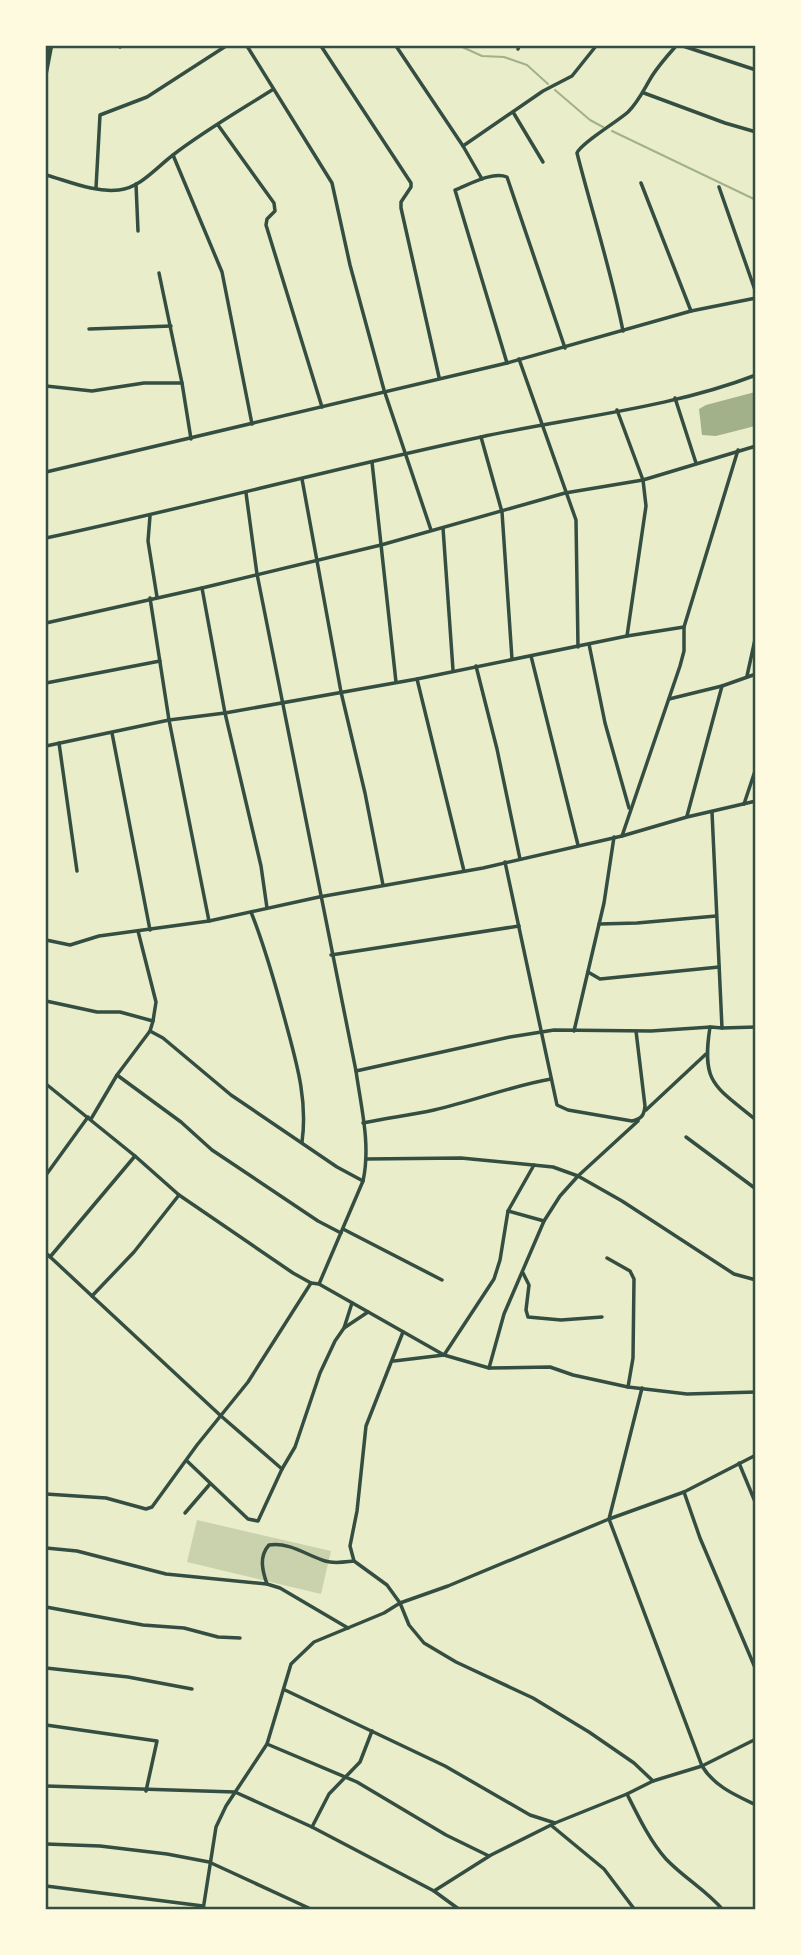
<svg xmlns="http://www.w3.org/2000/svg" width="801" height="1955" font-family="'Work Sans',sans-serif">
<style>
.green{fill:#cad2ad}
.water{fill:#a3b18a}
.lines{fill:none;stroke-linecap:round;stroke-linejoin:round}
.stream{stroke:#a3b18a;stroke-width:2}
.minor{stroke:#344e41;stroke-width:3.5}
.tertiary{stroke:#344e41;stroke-width:4.5}
.neatline{fill:none;stroke:#344e41;stroke-width:2.5}
</style>
<rect width="100%" height="100%" fill="#e9edc9"/>
<path class="green" d="M197,1520L331,1551L321,1594L187,1562Z"/>
<path class="water" d="M755,392V426L716,436L702,435L699,409L706,405Z"/>
<g class="lines">
<g class="stream">
<path d="M460,46L482,56L504,57L527,65L548,84"/>
<path d="M555,90L590,120L603,127"/>
<path d="M612,131L756,200"/>
</g>
<g class="minor">
<path d="M247,46L332,183L350,265L384,390L431,530"/>
<path d="M321,46L411,183V187L401,202V208L439,377"/>
<path d="M396,46L463,146L482,179"/>
<path d="M683,46L756,70"/>
<path d="M120,47L122,46"/>
<path d="M518,49L519,46"/>
<path d="M644,93L725,123L756,132"/>
<path d="M513,112L543,162"/>
<path d="M218,125L274,203L275,211L267,219L266,225L322,407"/>
<path d="M463,146L543,91L572,76L596,46"/>
<path d="M173,155L222,272L252,424"/>
<path d="M46,175C68,181 95,193 119,190C140,188 157,167 173,155C204,131 239,111 272,90"/>
<path d="M641,183L691,311"/>
<path d="M136,184L138,231"/>
<path d="M719,187L756,293"/>
<path d="M96,188L100,115L147,97L226,46"/>
<path d="M159,273L182,383L191,439"/>
<path d="M89,329L171,326"/>
<path d="M623,331C611,270 592,212 577,153C581,143 617,122 628,112C639,101 644,89 652,76C659,65 668,55 676,46"/>
<path d="M519,359L576,520L578,647"/>
<path d="M507,363L455,190C470,184 493,171 507,177L565,348"/>
<path d="M46,386L92,391L144,383H182"/>
<path d="M675,398L696,463"/>
<path d="M617,410L643,480L646,506L627,636"/>
<path d="M481,437L502,512L512,659"/>
<path d="M372,462L396,682"/>
<path d="M46,472L507,363L691,311L756,298"/>
<path d="M302,479L341,692L365,793L383,885"/>
<path d="M246,493L257,574L356,1071C361,1107 371,1145 363,1181L319,1284"/>
<path d="M150,516L148,541L157,597"/>
<path d="M443,528L453,670"/>
<path d="M46,538C191,507 335,468 481,437C572,417 668,409 756,375"/>
<path d="M202,588L225,713L261,866L267,908"/>
<path d="M150,598L169,720L209,921"/>
<path d="M46,623L202,588L381,545L565,493L643,480L756,446"/>
<path d="M589,644L605,723L629,808"/>
<path d="M531,656L578,845"/>
<path d="M476,666L497,749L520,859"/>
<path d="M747,676L756,635"/>
<path d="M417,679L464,871"/>
<path d="M46,683L160,661"/>
<path d="M669,699L722,686L756,674"/>
<path d="M112,733L150,930"/>
<path d="M59,743L77,871"/>
<path d="M46,746L169,720L225,713L417,679L627,636L684,627"/>
<path d="M744,804L756,768"/>
<path d="M712,812L722,1028"/>
<path d="M687,816L722,686"/>
<path d="M622,836L680,666L684,651V627L738,450"/>
<path d="M505,862L557,1105L568,1110L632,1121C641,1119 644,1116 645,1106L636,1031"/>
<path d="M251,912C265,947 275,983 285,1020C296,1061 308,1099 302,1142"/>
<path d="M599,924L637,923L716,916"/>
<path d="M138,931L156,1002L153,1021"/>
<path d="M46,940L70,945L99,936L209,921L319,897L483,868L622,836L687,817L756,801"/>
<path d="M331,955L519,926"/>
<path d="M588,972L600,979L719,967"/>
<path d="M46,1001L97,1012H120L153,1021L150,1031"/>
<path d="M710,1027C701,1084 715,1086 756,1120"/>
<path d="M574,1031L604,903L614,837"/>
<path d="M356,1071L510,1037L554,1030L651,1031L711,1027L722,1028L756,1027"/>
<path d="M117,1075L181,1122L212,1150L318,1221L341,1233"/>
<path d="M46,1084L135,1156L179,1195L293,1273L311,1283L319,1284L444,1355L489,1368L550,1367L573,1375L628,1387L687,1394L756,1392"/>
<path d="M646,1110L706,1054"/>
<path d="M91,1119L117,1075L150,1031L163,1038L231,1095L337,1167L363,1181"/>
<path d="M363,1123C387,1118 411,1115 434,1110C474,1101 511,1086 551,1079"/>
<path d="M686,1137L756,1189"/>
<path d="M366,1159L461,1158L553,1167L578,1176L622,1201L734,1274L756,1280"/>
<path d="M46,1175L88,1117"/>
<path d="M179,1195L134,1252L92,1296L221,1416L282,1469"/>
<path d="M508,1211L544,1221"/>
<path d="M343,1229L442,1280"/>
<path d="M46,1253L92,1296"/>
<path d="M50,1257L135,1156"/>
<path d="M607,1258L630,1271L634,1279L633,1358L628,1387"/>
<path d="M523,1273L529,1285L526,1310L528,1317L561,1320L602,1317"/>
<path d="M344,1328L352,1303"/>
<path d="M403,1332L366,1426L357,1511L350,1546L354,1561L387,1585L400,1603L409,1625L424,1643L456,1662L533,1698L589,1732L634,1763L653,1781"/>
<path d="M394,1361L444,1355L494,1279L500,1260L508,1211L534,1165"/>
<path d="M489,1368L504,1314L544,1221L560,1196L578,1176L638,1121"/>
<path d="M642,1388L609,1519L702,1766C714,1786 735,1795 756,1805"/>
<path d="M187,1461L248,1519L258,1521L282,1469L295,1447L320,1373L335,1341L344,1328L368,1312"/>
<path d="M739,1463L756,1504"/>
<path d="M684,1492L700,1538L756,1670"/>
<path d="M46,1494L106,1498L146,1509L152,1507L197,1445L248,1382L311,1283"/>
<path d="M185,1513L210,1484"/>
<path d="M46,1548L77,1551L166,1574L267,1584L280,1588L348,1628"/>
<path d="M267,1584C262,1570 259,1556 269,1545C290,1542 306,1555 325,1561C334,1564 344,1562 354,1561"/>
<path d="M46,1607L143,1625L184,1628L218,1637L240,1638"/>
<path d="M46,1668L128,1677L192,1689"/>
<path d="M285,1690L445,1766L530,1815L555,1823"/>
<path d="M46,1725L157,1741L146,1791"/>
<path d="M267,1744L357,1782L446,1835L489,1856"/>
<path d="M46,1786L235,1792L312,1827L434,1891L460,1910"/>
<path d="M627,1794C638,1816 650,1841 666,1859C684,1878 706,1890 723,1910"/>
<path d="M552,1826L604,1869L635,1910"/>
<path d="M312,1827L329,1794L360,1762L372,1731"/>
<path d="M46,1844L100,1846L167,1854L209,1862L313,1910"/>
<path d="M46,1886L203,1906"/>
<path d="M434,1891L491,1855L555,1823L627,1794L653,1781L702,1766L756,1739"/>
<path d="M203,1910L216,1827L226,1806L267,1744L291,1664L314,1642L384,1613L400,1603L448,1586L609,1519L684,1492L756,1455"/>
</g>
<path class="tertiary" d="M46,72L51,46"/>
</g>
<rect width="801" height="1955" fill="none" stroke="#fefae0" stroke-width="94"/>
<rect x="47" y="47" width="707" height="1861" class="neatline"/>
</svg>
